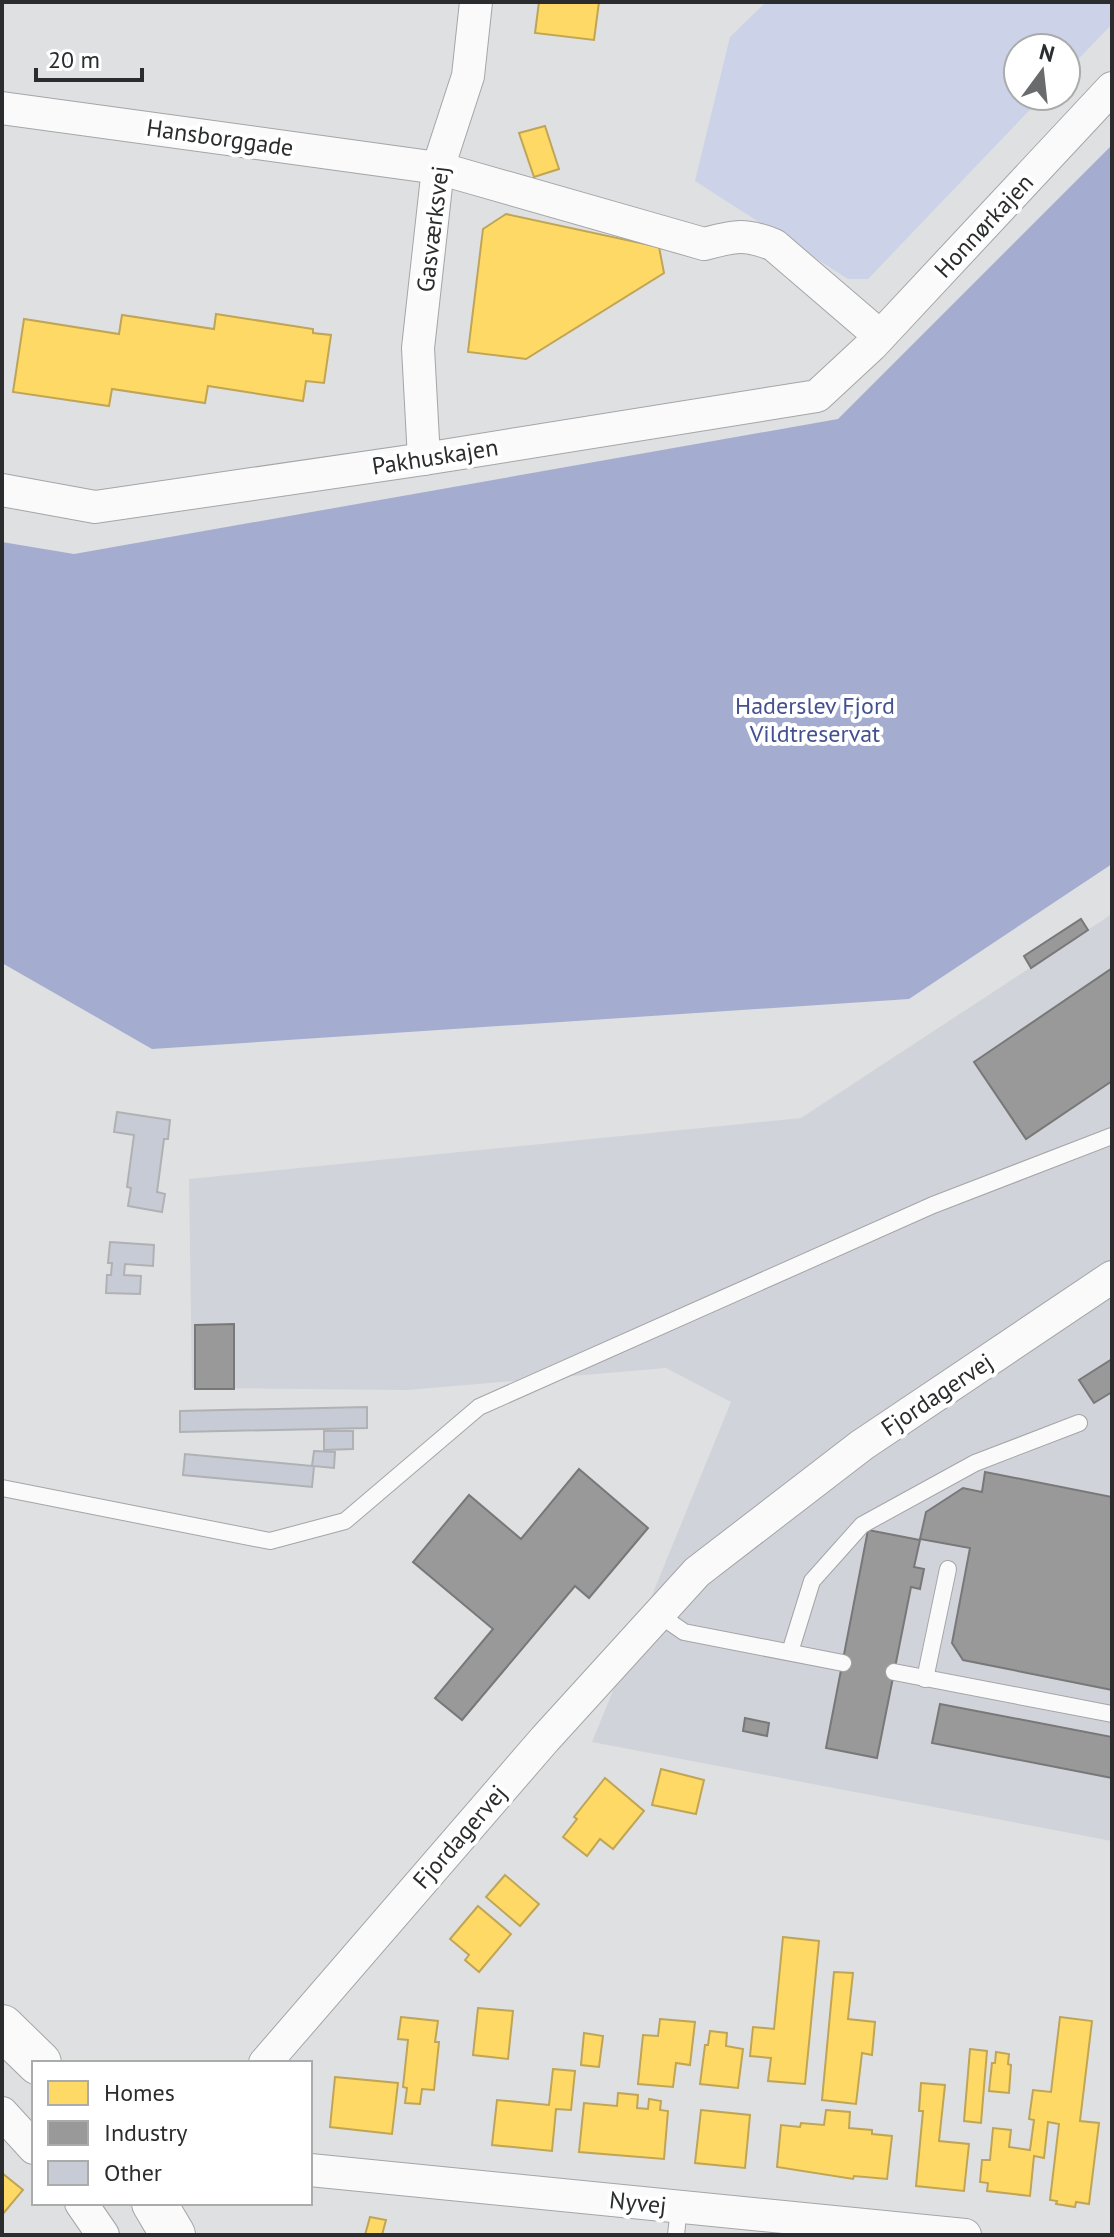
<svg xmlns="http://www.w3.org/2000/svg" width="1114" height="2237" font-family="'PT Sans',sans-serif">
<style>
.built{fill:#d1d3da}
.green{fill:#ccd2e7}
.water{fill:#a4adcf}
.homes{fill:#ffd966;stroke:#bfa555;stroke-width:2}
.industry{fill:#999;stroke:#787879;stroke-width:2}
.building{fill:#c7cbd5;stroke:#b0b1b3;stroke-width:2}
.lines{fill:none;stroke-linecap:round;stroke-linejoin:round}
.lane-casing{stroke:#a4a5a7;stroke-width:18}
.street-casing{stroke:#a4a5a7;stroke-width:34}
.secondary-casing{stroke:#a4a5a7;stroke-width:46}
.lane{stroke:#fafafb;stroke-width:16}
.street{stroke:#fafafb;stroke-width:32}
.secondary{stroke:#fafafb;stroke-width:44}
.labels{text-anchor:middle;stroke-width:8;stroke-linejoin:round;paint-order:stroke}
.street-label{font-size:24px;fill:#2b2c2d;stroke:#fff}
.park-label{font-size:24px;fill:#445190;stroke:#fff}
</style>
<rect width="100%" height="100%" fill="#dfe0e2"/>
<path class="built" d="M1112,914V1841L592,1742L731,1402L666,1368L407,1390L192,1388L189,1179L801,1118Z"/>
<path class="green" d="M766,2H1112V24L1066,72V48H1018V96H1043L868,279H848L695,181L730,37Z"/>
<path class="water" d="M1112,145V864L909,999L152,1049L2,963V542L74,554L838,419Z"/>
<g class="homes">
<path d="M539,2H599L594,40L535,33Z"/>
<path d="M545,126L559,169L534,177L519,133Z"/>
<path d="M506,214L659,247L664,273L526,359L468,352L483,229Z"/>
<path d="M216,314L313,329V333L331,335L324,383L306,381L303,401L208,386L205,403L112,389L109,406L13,392L24,319L119,334L122,315L214,329Z"/>
<path d="M661,1769L704,1780L696,1814L652,1805Z"/>
<path d="M605,1778L644,1811L613,1849L600,1839L587,1856L563,1837L577,1819L574,1817Z"/>
<path d="M505,1875L539,1904L520,1926L486,1897Z"/>
<path d="M478,1906L511,1934L479,1972L465,1960L469,1955L450,1939Z"/>
<path d="M783,1937L819,1941L805,2084L768,2081L771,2058L750,2056L753,2027L774,2029Z"/>
<path d="M834,1972L853,1973L848,2019L875,2022L872,2055L862,2053L856,2104L822,2100Z"/>
<path d="M478,2008L513,2011L508,2059L473,2055Z"/>
<path d="M401,2017L438,2021L435,2042H439L434,2090L422,2089L420,2104L405,2103L407,2088L403,2087L408,2040L398,2039Z"/>
<path d="M1060,2017L1092,2021L1080,2121L1099,2123L1089,2204L1076,2202L1075,2207L1056,2204L1057,2201L1050,2200L1059,2124L1048,2122L1044,2158L1034,2156L1030,2196L987,2191L988,2183L980,2182L982,2160H990L993,2128L1011,2130L1009,2147L1030,2150L1034,2120L1029,2119L1033,2090L1051,2092Z"/>
<path d="M660,2019L695,2022L690,2065L676,2063L673,2087L638,2084L643,2035L658,2036Z"/>
<path d="M710,2031L727,2033L726,2046L743,2049L738,2088L700,2084L705,2045H708Z"/>
<path d="M584,2033L603,2036L599,2067L581,2065Z"/>
<path d="M970,2049L987,2051L981,2123L964,2121Z"/>
<path d="M996,2052L1009,2054L1008,2064L1011,2065L1009,2093L989,2091L992,2063H995Z"/>
<path d="M553,2069L575,2071L571,2110L556,2109L552,2151L492,2145L497,2100L549,2105Z"/>
<path d="M335,2077L398,2083L392,2134L330,2127Z"/>
<path d="M921,2083L945,2085L939,2141L969,2144L964,2191L916,2186L923,2111H919Z"/>
<path d="M618,2093L638,2095L637,2108L648,2109L649,2099L661,2101L660,2110L668,2111L664,2159L579,2152L584,2103L617,2106Z"/>
<path d="M701,2110L750,2115L745,2168L695,2163Z"/>
<path d="M826,2110L850,2112L849,2128L872,2130V2134L892,2136L887,2179L854,2176L853,2179L777,2167L781,2125L800,2127L801,2123L824,2125Z"/>
<path d="M2,2173L23,2190L2,2215Z"/>
<path d="M370,2217L386,2220L382,2235H365Z"/>
</g>
<g class="industry">
<path d="M1081,919L1088,930L1031,968L1024,956Z"/>
<path d="M1111,969L1112,1081L1026,1139L974,1062Z"/>
<path d="M234,1324V1389H195V1325Z"/>
<path d="M1112,1359V1392L1094,1403L1079,1380Z"/>
<path d="M579,1469L648,1528L589,1598L575,1586L462,1720L435,1698L493,1629L413,1562L469,1495L521,1539Z"/>
<path d="M985,1472L1112,1497V1690L963,1660L952,1643L970,1548L920,1539L926,1512L963,1488L982,1492Z"/>
<path d="M868,1530L920,1540L914,1567L924,1569L920,1589L911,1587L877,1758L826,1748Z"/>
<path d="M940,1704L1112,1737V1778L932,1743Z"/>
<path d="M745,1718L769,1723L767,1736L743,1731Z"/>
</g>
<g class="building">
<path d="M117,1112L170,1120L168,1139H164L157,1192L165,1194L162,1212L128,1206L131,1188L127,1187L134,1135L114,1132Z"/>
<path d="M110,1242L154,1245L153,1266L125,1264L124,1275L141,1276L140,1294L106,1293L107,1275H111L112,1263H108Z"/>
<path d="M367,1407V1428L180,1432V1411Z"/>
<path d="M324,1431H353V1449L324,1450Z"/>
<path d="M314,1451L335,1452L334,1468L314,1466L312,1487L183,1475L185,1454L312,1466Z"/>
</g>
<g class="lines">
<g class="lane-casing">
<g id="lane">
<path d="M2,1488L270,1541L345,1521L479,1407L933,1205L1112,1136"/>
<path d="M658,1614L684,1632L843,1663"/>
<path d="M790,1652L812,1581L862,1525L975,1463L1079,1423"/>
<path d="M894,1672L1112,1714"/>
<path d="M925,1679L948,1569"/>
<path d="M676,2235L679,2207"/>
</g>
</g>
<g class="street-casing">
<g id="street">
<path d="M2,108L438,168L704,244C735,236 744,233 774,245L880,336"/>
<path d="M424,459L418,348L438,168L468,76L476,2"/>
<path d="M2,490L95,507L424,459L817,396L872,345L1112,88"/>
<path d="M265,2063L545,1739L697,1572L862,1445L1112,1277"/>
<path d="M2,2113L34,2148"/>
<path d="M310,2170L965,2235"/>
<path d="M81,2203L103,2235"/>
</g>
</g>
<g class="secondary-casing">
<g id="secondary">
<path d="M2,2027L39,2063"/>
<path d="M154,2203L173,2235"/>
</g>
</g>
<use href="#lane" class="lane"/>
<use href="#street" class="street"/>
<use href="#secondary" class="secondary"/>
</g>
<g class="labels">
<g class="street-label">
<text transform="translate(220 138) rotate(8)" y="8">Hansborggade</text>
<text transform="translate(984 226) rotate(-47)" y="8">Honnørkajen</text>
<text transform="translate(433 229) rotate(-83)" y="8">Gasværksvej</text>
<text transform="translate(435 457) rotate(-9)" y="8">Pakhuskajen</text>
<text transform="translate(937 1395) rotate(-34)" y="8">Fjordagervej</text>
<text transform="translate(460 1837) rotate(-49)" y="8">Fjordagervej</text>
<text transform="translate(638 2203) rotate(6)" y="8">Nyvej</text>
</g>
<g class="park-label">
<text x="815" y="714">Haderslev Fjord<tspan x="815" dy="28">Vildtreservat</tspan></text>
</g>
</g>
<rect width="1114" height="2237" fill="none" stroke="#2b2c2d" stroke-width="8"/>
<rect x="32" y="2061" width="280" height="144" fill="#ffffff" stroke="#aaabab" stroke-width="2"/>
<rect x="48" y="2081" width="40" height="24" fill="#ffd966" stroke="#aaabab" stroke-width="2"/>
<text x="104" y="2101" font-size="24" fill="#2b2c2d">Homes</text>
<rect x="48" y="2121" width="40" height="24" fill="#999999" stroke="#aaabab" stroke-width="2"/>
<text x="104" y="2141" font-size="24" fill="#2b2c2d">Industry</text>
<rect x="48" y="2161" width="40" height="24" fill="#c7cbd5" stroke="#aaabab" stroke-width="2"/>
<text x="104" y="2181" font-size="24" fill="#2b2c2d">Other</text>
<g transform="translate(1042 72) rotate(15)"><circle r="38" fill="#ffffff" stroke="#aaabab" stroke-width="2"/>
<path d="M0-6L14 30L0 20L-14 30Z" fill="#6a6b6c"/>
<text y="-12" font-size="22" font-weight="bold" text-anchor="middle" fill="#2b2c2d">N</text>
</g>
<path d="M36 68v12h106v-12" fill="none" stroke="#2b2c2d" stroke-width="4"/>
<text x="48" y="68" font-size="24" fill="#2b2c2d" stroke="#ffffff" stroke-width="6" paint-order="stroke">20 m</text>
</svg>
